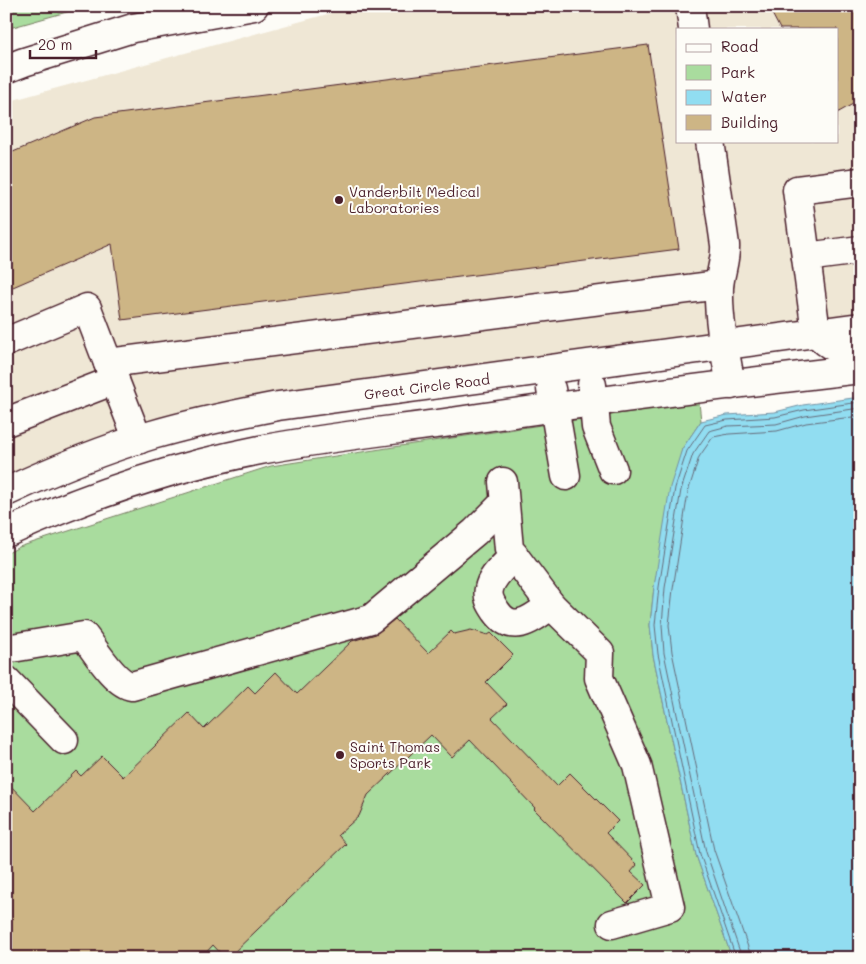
<svg xmlns="http://www.w3.org/2000/svg" width="866" height="964" font-family="Mali,sans-serif">
<style>
.built{fill:#efe7d5;fill-rule:evenodd}
.green{fill:#a9dc9e;stroke:#7a7e64}
.water{fill:#91ddf1;stroke:#7591a2}
.lines{fill:none;stroke-linecap:round;stroke-linejoin:round}
.shore{stroke:#666b7a;stroke-width:1}
.building{fill:#cdb585;stroke:#4a1f2b}
.minor-casing{stroke:#4a1f2b;stroke-width:31}
.minor{stroke:#fdfcf7;stroke-width:28}
.poi-dot{fill:#4a1f2b;stroke:#fdfcf7;stroke-width:2}
.labels{text-anchor:middle;stroke-width:4;stroke-linejoin:round;paint-order:stroke}
.poi-label{font-size:14px;fill:#4a1f2b;stroke:#fdfcf7;text-anchor:start}
.street-label{font-size:14px;fill:#4a1f2b;stroke:#fdfcf7}
</style>
<rect width="100%" height="100%" fill="#fdfcf7"/>
<filter id="ink" filterUnits="userSpaceOnUse"><feTurbulence type="fractalNoise" baseFrequency=".02" numOctaves="2"/><feDisplacementMap in="SourceGraphic" scale="10" xChannelSelector="R" yChannelSelector="G"/><feConvolveMatrix kernelMatrix="1 2 1 2 8 2 1 2 1" color-interpolation-filters="sRGB"/></filter>
<g filter="url(#ink)">
<path class="built" d="M357,6H860V314L212,407L91,441L6,478V102ZM677,29H837V141H677Z"/>
<g class="green">
<path d="M6,6H88L6,29Z"/>
<path d="M699,402L701,421L682,449L654,587L650,625L653,655L696,855L732,958H6V554L19,547L271,466L452,438Z"/>
</g>
<path class="water" d="M860,397V958H732L696,855L653,655L650,625L654,587L670,487L682,449L701,421L727,415L775,412L803,405Z"/>
<g class="lines">
<g class="shore">
<path d="M736,958L700,854L658,654L655,625L659,587L675,488L687,451L705,425L727,420L775,417L804,410L860,402"/>
<path d="M742,958L706,852L664,653L662,625L665,588L681,490L693,454L709,431L728,426L776,424L805,416L860,408"/>
<path d="M750,958L749,950L714,850L672,652L669,625L673,589L688,492L699,457L713,437L729,434L777,431L806,423L860,416"/>
</g>
</g>
<g class="building">
<path d="M768,6H860V100L837,113V29H780Z"/>
<path d="M648,45L679,249L122,320L112,244L6,290V155L95,117Z"/>
<path d="M395,619L428,653L451,631L454,634L471,630L488,635L491,633L513,655L486,682L507,704L492,718L557,786L570,773L618,821L606,833L637,865L631,872L645,885L627,903L534,809L535,808L470,740L452,757L431,735L368,795L359,816L338,835L346,844L228,958H225L213,945L201,958H6V781L35,811L76,771L81,776L102,756L123,777L189,713L204,729L248,686L255,693L276,672L297,694L352,641L376,634Z"/>
</g>
<g class="lines">
<g class="minor-casing">
<g id="minor">
<path d="M690,6L693,29"/>
<path d="M6,69L24,62L133,28L254,6"/>
<path d="M710,141L725,245C726,259 720,273 719,287C718,320 725,352 731,385"/>
<path d="M860,182L797,190L816,332C829,348 840,351 860,349"/>
<path d="M806,257L860,250"/>
<path d="M6,342L87,308L108,363"/>
<path d="M592,385L596,427L613,470"/>
<path d="M551,389L566,476"/>
<path d="M6,422L115,380"/>
<path d="M138,440L108,363L719,285"/>
<path d="M503,482L509,549L551,605L600,653L599,678L637,765L670,907L612,924"/>
<path d="M6,492C53,470 102,450 152,435C193,423 236,414 278,406L860,327"/>
<path d="M6,533C87,496 173,467 260,450C323,438 387,431 451,422C587,402 723,385 860,369"/>
<path d="M514,555C506,565 491,576 489,589C487,597 491,604 496,611C513,636 533,618 551,605"/>
<path d="M6,649L84,636C95,650 115,684 132,686L371,619L475,532L504,503"/>
<path d="M6,680L64,740"/>
</g>
</g>
<use href="#minor" class="minor"/>
</g>
</g>
<g class="poi-dot">
<circle cx="339" cy="200" r="5"/>
<circle cx="340" cy="755" r="5"/>
</g>
<g class="labels">
<g class="poi-label">
<text x="349" y="197">Vanderbilt Medical<tspan x="349" dy="16">Laboratories</tspan></text>
<text x="350" y="752">Saint Thomas<tspan x="350" dy="16">Sports Park</tspan></text>
</g>
<g class="street-label">
<text transform="translate(427 387) rotate(-7)" y="5">Great Circle Road</text>
</g>
</g>
<rect width="866" height="964" fill="none" stroke="#fdfcf7" stroke-width="25"/>
<rect x="12" y="12" width="841" height="939" fill="none" stroke="#4a1f2b" stroke-width="2" filter="url(#ink)"/>
<rect x="676" y="28" width="162" height="115" fill="#fdfcf7" stroke="#b5a4a5"/>
<rect x="686" y="44" width="25" height="8" fill="#fdfcf7" stroke="#b5a4a5"/>
<text x="721" y="52" font-size="15" fill="#4a1f2b">Road</text>
<rect x="686" y="65" width="25" height="15" fill="#a9dc9e" stroke="#b5a4a5"/>
<text x="721" y="78" font-size="15" fill="#4a1f2b">Park</text>
<rect x="686" y="90" width="25" height="15" fill="#91ddf1" stroke="#b5a4a5"/>
<text x="721" y="102" font-size="15" fill="#4a1f2b">Water</text>
<rect x="686" y="115" width="25" height="15" fill="#cdb585" stroke="#b5a4a5"/>
<text x="721" y="128" font-size="15" fill="#4a1f2b">Building</text>
<path d="M30 50v8h66v-8" fill="none" stroke="#4a1f2b" stroke-width="2.5"/>
<text x="38" y="50" font-size="15" fill="#4a1f2b" stroke="#fdfcf7" stroke-width="4" paint-order="stroke">20 m</text>
</svg>
